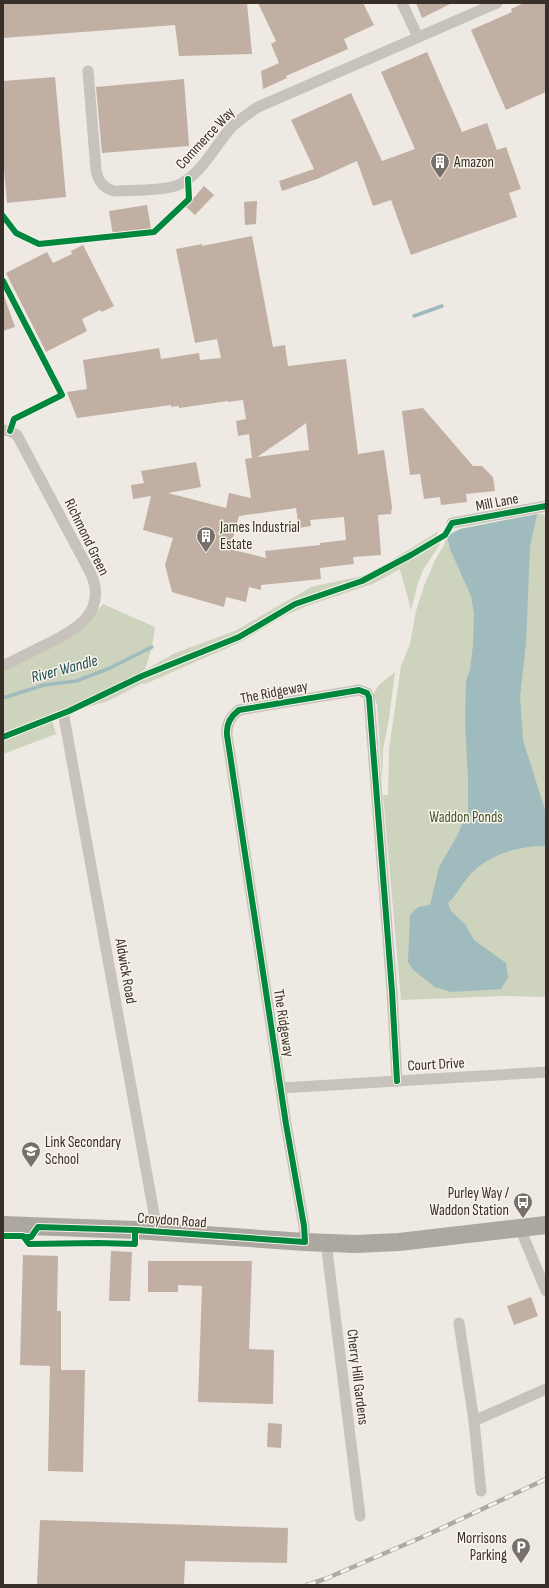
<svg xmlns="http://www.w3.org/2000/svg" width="549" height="1588" font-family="'Sofia Sans Condensed',sans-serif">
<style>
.green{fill:#cdd3bd}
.water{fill:#a0bbbe}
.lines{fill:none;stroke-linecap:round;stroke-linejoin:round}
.stream{stroke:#a0bbbe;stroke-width:3.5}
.building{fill:#c1afa4;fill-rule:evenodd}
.minor{stroke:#c7c2bb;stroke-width:11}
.trunk{stroke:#aca7a0;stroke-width:18}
.rail-casing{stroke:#afaaa5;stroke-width:4.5}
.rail{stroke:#f9f4ea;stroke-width:3;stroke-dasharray:9;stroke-linecap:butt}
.cycleway-casing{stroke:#f9f4ea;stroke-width:8}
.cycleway{stroke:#00873e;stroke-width:6}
.labels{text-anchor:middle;stroke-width:3;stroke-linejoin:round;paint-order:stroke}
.street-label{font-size:15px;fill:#382f29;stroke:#f9f4ea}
.poi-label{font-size:15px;fill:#382f29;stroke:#f9f4ea;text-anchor:start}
.park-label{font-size:15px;fill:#43552e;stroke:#f9f4ea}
.water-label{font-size:16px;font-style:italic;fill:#204f58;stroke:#f9f4ea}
</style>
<rect width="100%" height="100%" fill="#eee9e2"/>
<g class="green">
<path d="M537,514H542L546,516V997L505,996L401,1000L383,795H388L389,749L401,666L410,644L416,611L424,586L435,560L444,545L447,536L460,529Z"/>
<path d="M437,532L438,534L409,553L412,557L440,540V544L423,570L418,583L411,610L400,569L375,583L307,606L282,617L241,642L145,684L143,683L108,701L74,711L73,708L51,717L56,734L3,754V667L83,627L103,604L155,627L152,647L145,670L175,653L235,631L311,587L362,576L389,562Z"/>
<path d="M395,672L389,719L383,749L382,782L377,704L373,695L379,685Z"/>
</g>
<path class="water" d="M537,514L530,547L526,644L520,696L523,740L546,813V846C519,846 488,854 469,876C461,885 457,895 448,903L451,911L465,924L474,940L506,963L508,978L501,989L451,992L435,987L413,970L408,962L410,915L418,907L430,905L439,867L457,836L468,811V779L465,722L466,681L470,670L473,645L474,614L471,596L450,549L447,536L460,529Z"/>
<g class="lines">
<g class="stream">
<path d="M414,316L442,306"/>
<path d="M3,698L44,685L76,681L110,668L152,647"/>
</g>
</g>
<g class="building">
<path d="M3,3H247L252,54L179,56L175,25L3,38Z"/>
<path d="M258,3H363L374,25L344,39L348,49L286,76L287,78L263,89L261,71L279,63L271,44L276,41Z"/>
<path d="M416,3H452L422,18Z"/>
<path d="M524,3H546V92L506,110L471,30L512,12L511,9Z"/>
<path d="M427,52L462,132L487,123L497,150L506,147L521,189L509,193L517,217L411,255L391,200L373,206L357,161L317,179L282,191L279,181L314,169L291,120L351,93L382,161L415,149L381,72Z"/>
<path d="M55,77L66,197L7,203L3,158V81Z"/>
<path d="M184,79L189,146L102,153L96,87Z"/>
<path d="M204,186L214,195L195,215L186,207Z"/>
<path d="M257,201L256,224L245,225L244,202Z"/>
<path d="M147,205L151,229L113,235L109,211Z"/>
<path d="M252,236L273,347L285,345L288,366L346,359L358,454L384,450L392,507L391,514L378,515L381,555L353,557L354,564L320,568L321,579L261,585V590L249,587L246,602L226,597L224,607L172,592L165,565L173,538L143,530L151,496L133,499L131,485L144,483L141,471L196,462L201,487L168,493L226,508L229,493L251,498L245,459L252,458L249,434L238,436L236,421L246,419L243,400L228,402V401L179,408V406L171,407V405L77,418L67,392L87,389L83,360L159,348L161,359L199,353L200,360L221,358L217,339L195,343L176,249L202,244V246ZM306,423L309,450L257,457L291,434ZM296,508L299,528L311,526L310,520L344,517L346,540L320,543V545L265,551L266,558L230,549L239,516Z"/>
<path d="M83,245L114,306L102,312L100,310L82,319L87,331L46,352L6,273L47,252L53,263L72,254L71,251Z"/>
<path d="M3,296H4L15,327L3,331Z"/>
<path d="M423,408L473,466H482L493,477L495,491L466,494L467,502L441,505L440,497L424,499L420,474L410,475L402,411Z"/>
<path d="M111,1251L132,1252L130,1301H109Z"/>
<path d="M23,1255L58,1256L57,1311H61V1370H85L83,1472L48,1471L50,1366L20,1365Z"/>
<path d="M148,1261H252L249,1349L274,1350L273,1404L198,1402L202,1286L178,1285V1292H148Z"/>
<path d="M531,1297L538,1316L514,1325L507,1306Z"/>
<path d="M268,1423L282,1424L281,1448L267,1447Z"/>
<path d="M40,1520L288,1528L287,1563L185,1561L184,1585H37Z"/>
</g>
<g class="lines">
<g class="minor">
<path d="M402,3L418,37"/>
<path d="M88,71L96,170C98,181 103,188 114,191C132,190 163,191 178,185C200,176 215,146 230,129C237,121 247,115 256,108L497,3"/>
<path d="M3,430L10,431L17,435L91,574C108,613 74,631 45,645C31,652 17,659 3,666"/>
<path d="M452,523L546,506"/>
<path d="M64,717L155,1219V1232"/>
<path d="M281,1088L546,1072"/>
<path d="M520,1228L546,1291"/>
<path d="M305,1242L304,1226L286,1124L227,735C226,724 231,716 239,710L359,690L367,693L369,697L392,991L397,1081"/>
<path d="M326,1242L360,1516"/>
<path d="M459,1323L474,1421"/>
<path d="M481,1491L474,1421L546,1389"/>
</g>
<path class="trunk" d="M3,1225L135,1230L305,1242L355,1244L399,1242L546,1225"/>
<g class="rail-casing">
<path id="rail" d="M307,1585L325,1579L427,1535L546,1479"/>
</g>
<use href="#rail" class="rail"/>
<g class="cycleway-casing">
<g id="cycleway">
<path d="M3,216L16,233L39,244L154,232L189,199L188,179"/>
<path d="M3,281L62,395L14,419L10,431"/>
<path d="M3,737L69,711L142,676L239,637L295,604L362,581L411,555L445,535L452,523L546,506"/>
<path d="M3,1236H23L29,1244L98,1243L135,1244V1230"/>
<path d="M24,1237H31L38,1227L135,1230L305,1242L304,1226L286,1124L227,735C226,724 231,716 239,710L359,690L367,693L369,697L392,991L397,1081"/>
</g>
</g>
<use href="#cycleway" class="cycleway"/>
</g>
<defs>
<g id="building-pin" transform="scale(1)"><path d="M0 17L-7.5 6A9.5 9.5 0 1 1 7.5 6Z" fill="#78706a" stroke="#f9f4ea"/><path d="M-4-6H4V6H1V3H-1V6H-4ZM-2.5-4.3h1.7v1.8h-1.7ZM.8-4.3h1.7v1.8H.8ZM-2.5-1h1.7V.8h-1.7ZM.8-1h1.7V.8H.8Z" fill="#fff"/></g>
<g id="school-pin" transform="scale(1)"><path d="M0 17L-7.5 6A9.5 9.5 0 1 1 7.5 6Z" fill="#78706a" stroke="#f9f4ea"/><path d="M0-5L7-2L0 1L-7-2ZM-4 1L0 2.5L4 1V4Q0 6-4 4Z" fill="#fff"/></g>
<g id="bus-pin" transform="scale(1)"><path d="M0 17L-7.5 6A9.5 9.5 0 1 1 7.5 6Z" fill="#78706a" stroke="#f9f4ea"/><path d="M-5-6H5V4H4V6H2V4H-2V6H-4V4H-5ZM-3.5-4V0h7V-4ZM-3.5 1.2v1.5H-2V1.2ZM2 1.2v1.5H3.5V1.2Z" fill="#fff"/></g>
<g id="parking-pin" transform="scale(1)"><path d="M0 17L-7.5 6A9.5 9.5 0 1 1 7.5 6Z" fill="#78706a" stroke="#f9f4ea"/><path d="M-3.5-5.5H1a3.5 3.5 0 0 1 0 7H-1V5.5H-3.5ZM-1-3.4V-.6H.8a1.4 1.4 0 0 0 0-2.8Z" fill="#fff"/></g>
</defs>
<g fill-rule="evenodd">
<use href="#building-pin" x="440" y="162"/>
<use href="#building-pin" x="206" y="536"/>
<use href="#school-pin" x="31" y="1151"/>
<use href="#bus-pin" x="523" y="1202"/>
<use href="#parking-pin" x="521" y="1547"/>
</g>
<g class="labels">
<g class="street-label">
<text transform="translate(205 138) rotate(-47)" y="5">Commerce Way</text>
<text transform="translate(497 502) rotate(-11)" y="5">Mill Lane</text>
<text transform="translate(87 537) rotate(64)" y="5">Richmond Green</text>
<text transform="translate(274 692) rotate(-11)" y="5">The Ridgeway</text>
<text transform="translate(126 971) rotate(80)" y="5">Aldwick Road</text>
<text transform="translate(284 1023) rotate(81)" y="5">The Ridgeway</text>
<text transform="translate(436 1064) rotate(-3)" y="5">Court Drive</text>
<text transform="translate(172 1220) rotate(4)" y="5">Croydon Road</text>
<text transform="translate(358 1377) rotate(83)" y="5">Cherry Hill Gardens</text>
</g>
<g class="poi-label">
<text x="454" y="167">Amazon</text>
<text x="220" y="532">James Industrial<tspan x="220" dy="17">Estate</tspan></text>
<text x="45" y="1147">Link Secondary<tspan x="45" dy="17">School</tspan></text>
<text x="509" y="1198" text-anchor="end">Purley Way /<tspan x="509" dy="17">Waddon Station</tspan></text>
<text x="507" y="1543" text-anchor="end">Morrisons<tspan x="507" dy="17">Parking</tspan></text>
</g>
<g class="park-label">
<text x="466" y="822">Waddon Ponds</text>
</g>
<g class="water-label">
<text transform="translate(64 668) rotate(-15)" y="6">River Wandle</text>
</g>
</g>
<rect width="549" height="1588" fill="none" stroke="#382f29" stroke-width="8"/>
</svg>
